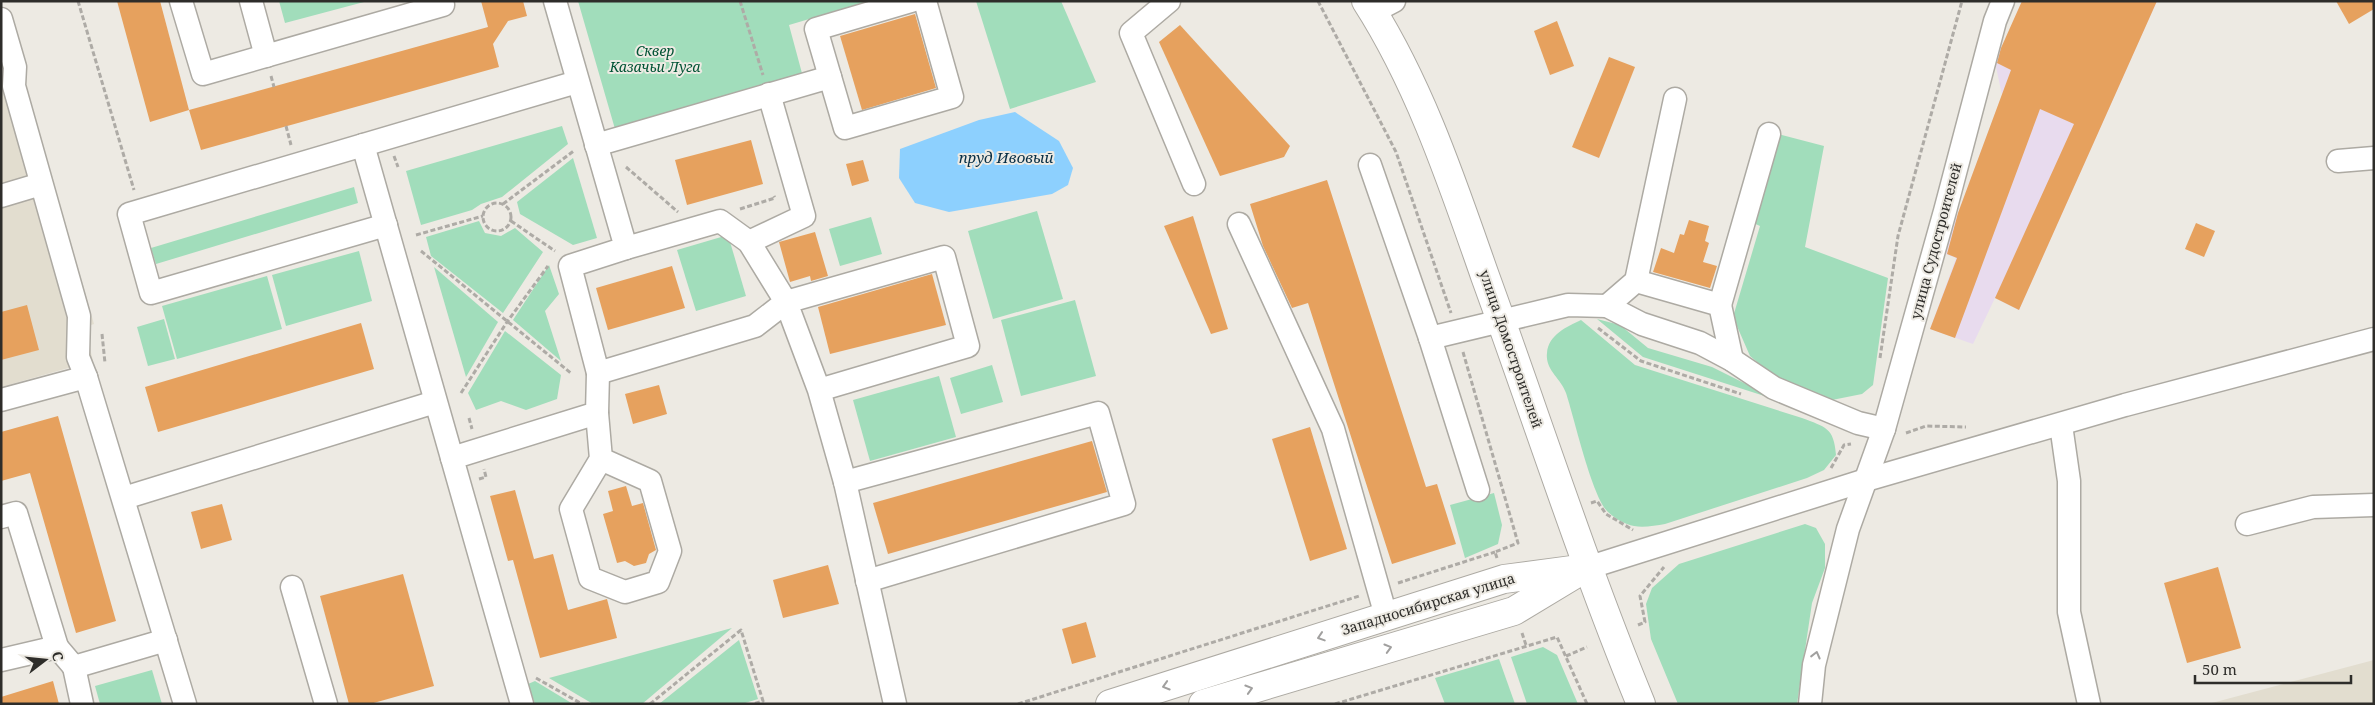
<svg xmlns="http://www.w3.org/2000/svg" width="2375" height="705" font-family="'Noto Serif',serif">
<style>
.industrial{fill:#e8dbee}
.built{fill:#e2ddcf}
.green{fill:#a1ddbb}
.water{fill:#8dd0fe}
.building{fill:#e6a15e}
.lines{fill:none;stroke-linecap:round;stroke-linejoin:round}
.minor-casing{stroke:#adaaa3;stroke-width:25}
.major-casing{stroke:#adaaa3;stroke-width:30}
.path{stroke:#aeaba6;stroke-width:3;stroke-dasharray:5 2.5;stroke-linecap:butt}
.minor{stroke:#fff;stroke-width:22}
.major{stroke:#fff;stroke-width:28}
.oneway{stroke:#a1a09f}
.labels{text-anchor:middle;stroke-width:4;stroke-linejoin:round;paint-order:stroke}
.park-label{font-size:14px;font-style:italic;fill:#015334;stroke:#edeae3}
.street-label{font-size:14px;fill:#2e2d2a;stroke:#edeae3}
.water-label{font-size:15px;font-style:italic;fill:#072e45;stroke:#edeae3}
</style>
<rect width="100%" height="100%" fill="#edeae3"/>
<path class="industrial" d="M2022,1H2157L2019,310L1995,298L1973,344L1930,329L1956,258L1943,253L2002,95L1995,62Z"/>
<g class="built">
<path d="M25,83L94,324L85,327L93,361L1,387V90Z"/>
<path d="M2374,660V704H2208Z"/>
</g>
<g class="green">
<path d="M279,1H364V2L285,23Z"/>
<path d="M578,1H870L789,25L803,77L615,129Z"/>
<path d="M976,1H1061L1096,82L1010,109Z"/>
<path d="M562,126L568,144L502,197L481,204L472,210L421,225L406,171Z"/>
<path d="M1778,134L1824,146L1805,247L1888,278L1873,385L1862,394L1832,400L1776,378L1750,356L1733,317L1760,226L1751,222Z"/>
<path d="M573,158L597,238L573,245L520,214L517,202Z"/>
<path d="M354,187L358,203L156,264L151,248Z"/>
<path d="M1037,211L1063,299L993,319L968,231Z"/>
<path d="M871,217L882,254L840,266L829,229Z"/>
<path d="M479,221L485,233L501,236L515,228L543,252L503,313L431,256L426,237Z"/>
<path d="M728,235L746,296L696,311L677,250Z"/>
<path d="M359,251L372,301L286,326L272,275Z"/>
<path d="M549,265L559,294L545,311L561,361L513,320Z"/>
<path d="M434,267L498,322L466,377Z"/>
<path d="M267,276L282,329L177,359L162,306Z"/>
<path d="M1075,300L1096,376L1021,396L1001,320Z"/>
<path d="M164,319L175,359L148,366L137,327Z"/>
<path d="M1597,319L1620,325L1648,348L1712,367L1780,401L1643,357Z"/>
<path d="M1581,320L1635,365L1802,418C1825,427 1834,427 1836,455L1824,470L1807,478L1665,524C1653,526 1638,529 1627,524C1621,522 1612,516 1608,512C1592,497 1574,417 1566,393C1561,378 1545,370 1547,353C1548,335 1568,326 1581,320Z"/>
<path d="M505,331L561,375L557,399L526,410L501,401L476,410L468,393Z"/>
<path d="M992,365L1003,402L961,414L950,378Z"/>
<path d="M939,376L956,437L870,461L853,400Z"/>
<path d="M1494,493L1502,525L1498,544L1465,558L1450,505Z"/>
<path d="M1805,524L1816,528L1825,544V568L1812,603L1797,704H1678L1651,639L1646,604L1652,588L1679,564Z"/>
<path d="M732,628L642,704H593L549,678Z"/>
<path d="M739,640L758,699L742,704H659Z"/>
<path d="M1543,647L1557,655L1578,704H1527L1511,657Z"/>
<path d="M1499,659L1515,704H1445L1435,678Z"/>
<path d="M152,670L162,704H100L95,686Z"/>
<path d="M535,681L573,704H535L528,684Z"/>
</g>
<path class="water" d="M1015,112L1059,141L1073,168L1068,185L1052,194L949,212L915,203L899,178L900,149L979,120Z"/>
<g class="building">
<path d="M117,1H160L189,110L150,122Z"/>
<path d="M481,1H523L527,16L508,21L493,44L499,67L201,150L189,110L488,27Z"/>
<path d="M2022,1H2157L2019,310L1995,298L2074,124L2040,109L1955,338L1930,329L1957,258L1947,254L1958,213L2011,70L1997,63L2001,48Z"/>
<path d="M2336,1H2374V9L2349,24Z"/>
<path d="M915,14L936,88L862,110L840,36Z"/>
<path d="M1557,21L1574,66L1550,75L1534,31Z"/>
<path d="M1180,25L1290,146L1284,157L1220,176L1159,42Z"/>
<path d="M1609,57L1635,67L1599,158L1572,147Z"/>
<path d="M751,140L763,184L687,205L675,160Z"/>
<path d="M863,160L869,181L852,186L846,164Z"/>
<path d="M1327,180L1426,487L1437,484L1456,544L1392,564L1308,303L1292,308L1263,246L1250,204Z"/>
<path d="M1193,216L1228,329L1211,334L1164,226Z"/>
<path d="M1689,220L1709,226L1705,241L1709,243L1703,262L1717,266L1710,288L1653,272L1661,248L1674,253L1680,234L1684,235Z"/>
<path d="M2196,223L2215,231L2204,257L2185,249Z"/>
<path d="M815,232L828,276L811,281L810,276L790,282L779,242Z"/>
<path d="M672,266L685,308L608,330L596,288Z"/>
<path d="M932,274L946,325L830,354L818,307Z"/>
<path d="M27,305L39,350L1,360V312Z"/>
<path d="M361,323L374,369L158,432L145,387Z"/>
<path d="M659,385L667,414L633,424L625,394Z"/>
<path d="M58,416L116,621L76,633L30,473L1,481V432Z"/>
<path d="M1310,427L1347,549L1310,561L1272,439Z"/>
<path d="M1092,441L1107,492L888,554L873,503Z"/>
<path d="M626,486L632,506L643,503L656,550L649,554L646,563L634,566L625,561L617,563L603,514L613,511L608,491Z"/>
<path d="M515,490L534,559L553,554L568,610L607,599L617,638L540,658L513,560L508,561L490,496Z"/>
<path d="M222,504L232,540L201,549L191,512Z"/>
<path d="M828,565L839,604L783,618L773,580Z"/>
<path d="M2218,567L2241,648L2187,663L2164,583Z"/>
<path d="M403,574L434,686L370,704H349L320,596Z"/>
<path d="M1086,622L1096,657L1072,664L1062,629Z"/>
<path d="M53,681L59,704H1V697Z"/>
</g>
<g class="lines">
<g class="minor-casing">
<g id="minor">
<path d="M181,1L203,74L443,5L441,1"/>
<path d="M251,1L266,56"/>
<path d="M911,1L816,29L845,128L952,97L925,1"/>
<path d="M1169,1L1131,33L1194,184"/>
<path d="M1373,12L1394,1"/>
<path d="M1,19L15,67L14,86L79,316L78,357L86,377"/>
<path d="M363,145L452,458"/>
<path d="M596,145L830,77"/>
<path d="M2338,161L2374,158"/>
<path d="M1370,165L1430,338"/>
<path d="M1,196L41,184"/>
<path d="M1239,224L1333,429L1386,616"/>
<path d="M386,225L151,293L129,214L577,82"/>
<path d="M749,242L804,216L769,94"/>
<path d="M1636,281L1720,305L1732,360"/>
<path d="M1720,305L1769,134"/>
<path d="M1607,306L1636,281L1675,99"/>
<path d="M598,373L755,326L786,302L749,242L720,221L626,248"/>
<path d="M819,390L968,346L944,257L786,302L819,390L845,482L895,704"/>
<path d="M1,400L86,377L185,704"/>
<path d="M597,413L601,459L571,509L590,578L625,592L658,582L670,551L650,481L601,459"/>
<path d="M2061,425L2069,481V612L2089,704"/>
<path d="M845,482L1098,413L1124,504L867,581"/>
<path d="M1478,490L1430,338L1568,305L1607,306L1642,324L1700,343L1732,360L1774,388L1858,423L1884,429"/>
<path d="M124,498L435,402"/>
<path d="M1,517L16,513L57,647"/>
<path d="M2247,524L2313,507L2374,505"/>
<path d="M1587,568L1866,480L2125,405L2374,339"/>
<path d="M292,587L326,704"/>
<path d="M1,660L57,647L74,667L166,640"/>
<path d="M74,667L82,704"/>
<path d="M522,704L452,458L597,413L598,373L570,266L626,248L555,1"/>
<path d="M1810,704L1814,665L1848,529L1884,429L1945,211L1995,21L2003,1"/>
</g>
</g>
<g class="major-casing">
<g id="major">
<path d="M1366,1C1420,85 1452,182 1485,276C1537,419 1583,563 1641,704"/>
<path d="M1110,704L1504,579L1587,568"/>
<path d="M1203,704L1514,611L1577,573"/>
</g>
</g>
<g class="path">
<path d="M78,1L134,190"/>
<path d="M740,1L763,75"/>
<path d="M1318,1L1396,152L1451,313"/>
<path d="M271,76L274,87"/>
<path d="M286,126L291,145"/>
<path d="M394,156L398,167"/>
<path d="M626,167L678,212"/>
<circle cx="497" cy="217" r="14"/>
<path d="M503,204L575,150"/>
<path d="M740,209L775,198L774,196"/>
<path d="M511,221L555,251"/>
<path d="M416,235L483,216"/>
<path d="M421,251L572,374"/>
<path d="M1598,328L1641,361L1741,394"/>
<path d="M102,334L105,363"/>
<path d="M1463,352L1518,543L1495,552L1497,558"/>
<path d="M1880,358L1898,236L1962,1"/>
<path d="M461,393L507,322L548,266"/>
<path d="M469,418L472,429"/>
<path d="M1906,433L1926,426L1966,427"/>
<path d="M1831,468L1844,445L1851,444"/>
<path d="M479,479L486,477L484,469"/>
<path d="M1591,503L1597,501L1606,514L1633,530"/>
<path d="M1398,583L1495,552"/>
<path d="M1638,625L1645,622L1640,596L1664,567"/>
<path d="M1522,633L1526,645"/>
<path d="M1566,656L1587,647"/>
<path d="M536,678L582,704"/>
<path d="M650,704L741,630L763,701L753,704"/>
<path d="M1018,704L1359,596"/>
<path d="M1335,704L1557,637L1587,704"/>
</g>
<use href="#minor" class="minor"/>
<use href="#major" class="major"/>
</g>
<defs><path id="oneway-chevron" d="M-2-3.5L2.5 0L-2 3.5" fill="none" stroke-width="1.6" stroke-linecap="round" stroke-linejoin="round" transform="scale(1.25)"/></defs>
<g class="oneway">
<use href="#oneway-chevron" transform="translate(1321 637) rotate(162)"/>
<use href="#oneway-chevron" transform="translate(1388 648) rotate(-16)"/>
<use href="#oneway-chevron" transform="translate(1816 655) rotate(-76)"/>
<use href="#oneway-chevron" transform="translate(1166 686) rotate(163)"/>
<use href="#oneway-chevron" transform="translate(1249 689) rotate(-17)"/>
</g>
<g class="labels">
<g class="park-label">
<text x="655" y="56">Сквер<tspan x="655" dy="16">Казачьи Луга</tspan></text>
</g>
<g class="street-label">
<text transform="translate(1936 241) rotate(-75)" y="5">улица Судостроителей</text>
<text transform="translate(1511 349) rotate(71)" y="5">улица Домостроителей</text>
<text transform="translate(1428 604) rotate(-17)" y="5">Западносибирская улица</text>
</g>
<g class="water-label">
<text x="1006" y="163">пруд Ивовый</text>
</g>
</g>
<rect width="2375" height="705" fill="none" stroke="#2e2d2a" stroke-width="5"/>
<g transform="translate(45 660) rotate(74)" stroke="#edeae3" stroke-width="4" paint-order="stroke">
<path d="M0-4L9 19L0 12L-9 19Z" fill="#2e2d2a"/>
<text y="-8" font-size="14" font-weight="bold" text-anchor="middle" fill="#2e2d2a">С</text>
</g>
<path d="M2195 675v8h156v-8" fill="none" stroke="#2e2d2a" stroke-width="2.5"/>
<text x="2202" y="675" font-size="15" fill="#2e2d2a" stroke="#edeae3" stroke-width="4" paint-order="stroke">50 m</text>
</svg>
